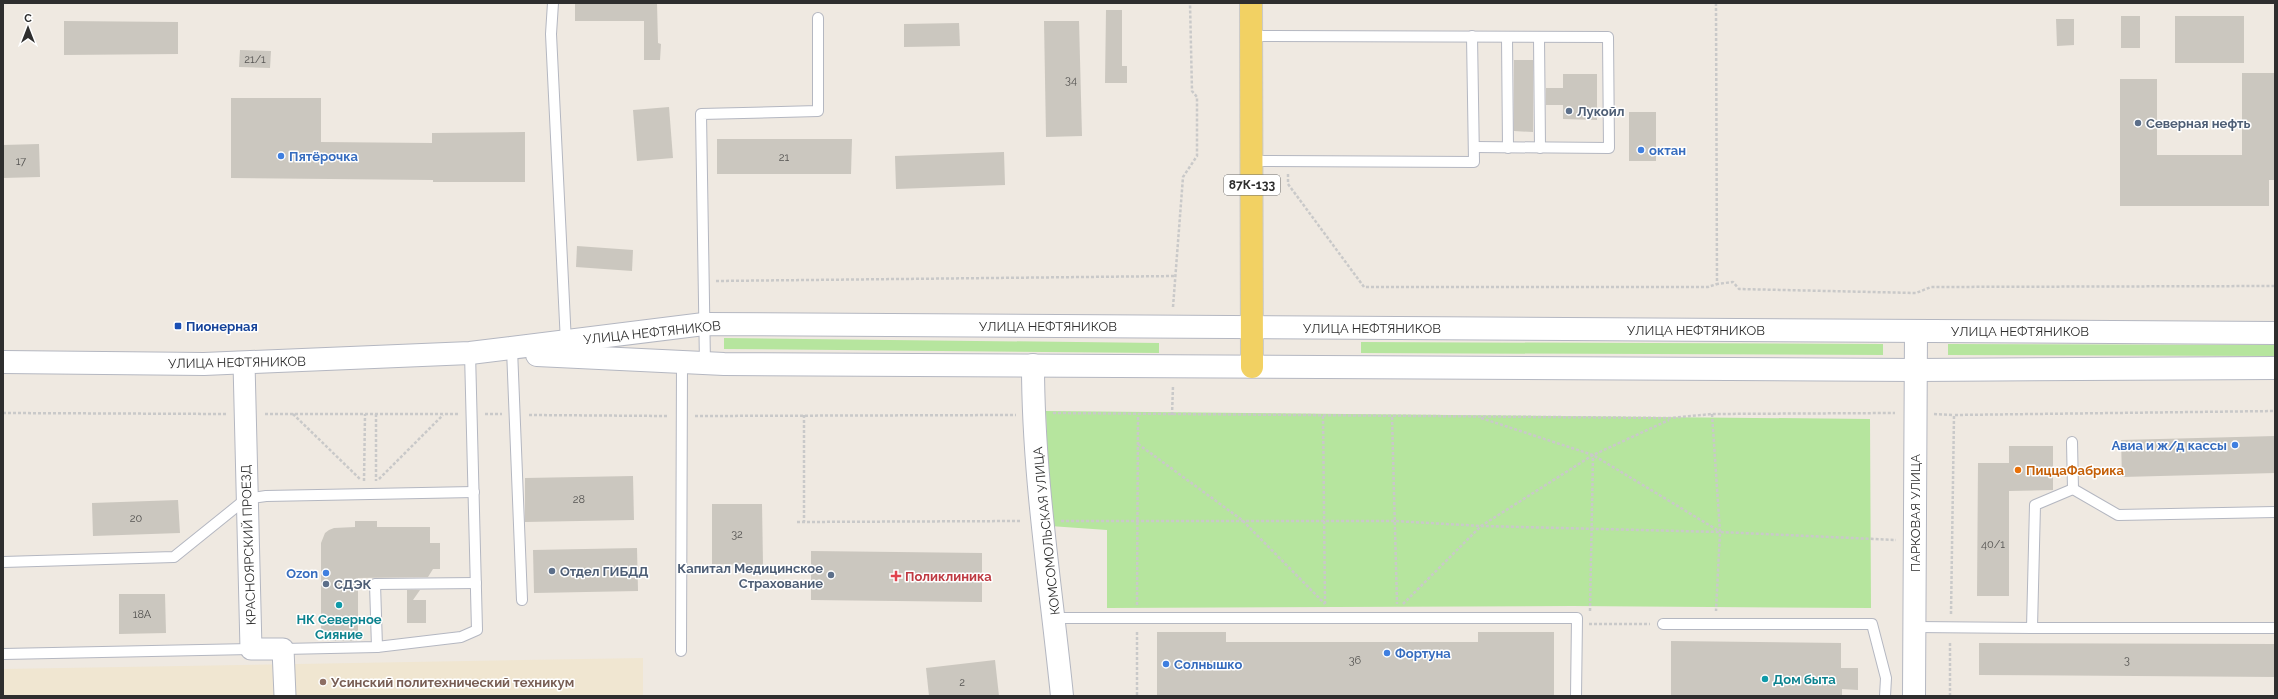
<svg xmlns="http://www.w3.org/2000/svg" width="2278" height="699" font-family="Raleway,sans-serif">
<style>
.education{fill:#f0e6d1}
.green{fill:#b6e59e}
.building{fill:#cbc7bf}
.lines{fill:none;stroke-linecap:round;stroke-linejoin:round}
.lane-casing{stroke:#b4b7c1;stroke-width:12}
.street-casing{stroke:#b4b7c1;stroke-width:23}
.secondary-casing{stroke:#b4b7c1;stroke-width:24}
.primary-casing{stroke:#c9c9c9;stroke-width:24}
.path{stroke:#c9c9c9;stroke-width:2.5;stroke-dasharray:3 2;stroke-linecap:butt}
.lane{stroke:#fff;stroke-width:10}
.street{stroke:#fff;stroke-width:21}
.secondary{stroke:#fff;stroke-width:22}
.primary{stroke:#f2d163;stroke-width:22}
.service-dot{fill:#5c6f8a;stroke:#fff;stroke-width:1.5}
.shop-dot{fill:#3f7fe0;stroke:#fff;stroke-width:1.5}
.transit-dot{fill:#1a4fb4;stroke:#fff;stroke-width:1.5}
.food-dot{fill:#e8710a;stroke:#fff;stroke-width:1.5}
.health-dot{fill:#e0444e;stroke:#fff;stroke-width:1.5}
.culture-dot{fill:#0f9aa8;stroke:#fff;stroke-width:1.5}
.education-dot{fill:#8d6e63;stroke:#fff;stroke-width:1.5}
.labels{text-anchor:middle;stroke-width:3;stroke-linejoin:round;paint-order:stroke}
.number-label{font-size:11px;fill:#555452}
.shield{fill:#fff;stroke:#6d6d6d;stroke-width:1}
.shield-label{font-size:12px;font-weight:bold;fill:#2e2e2e}
.service-label{font-size:13px;font-weight:bold;fill:#4e5e75;stroke:#fff;text-anchor:start}
.shop-label{font-size:13px;font-weight:bold;fill:#366cbe;stroke:#fff;text-anchor:start}
.transit-label{font-size:13px;font-weight:bold;fill:#164399;stroke:#fff;text-anchor:start}
.street-label{font-size:13px;fill:#2e2e2e;stroke:#fff}
.food-label{font-size:13px;font-weight:bold;fill:#c56008;stroke:#fff;text-anchor:start}
.health-label{font-size:13px;font-weight:bold;fill:#be3a42;stroke:#fff;text-anchor:start}
.culture-label{font-size:13px;font-weight:bold;fill:#0d838f;stroke:#fff}
.education-label{font-size:13px;font-weight:bold;fill:#785e54;stroke:#fff;text-anchor:start}
</style>
<rect width="100%" height="100%" fill="#efe9e1"/>
<path class="education" d="M643,658V696H3V669Z"/>
<g class="green">
<path d="M724,338L1159,343V353L724,349Z"/>
<path d="M1361,342L1883,344V355L1361,353Z"/>
<path d="M1948,344L2275,345V356L1948,355Z"/>
<path d="M1046,411L1870,419L1871,608L1572,606L1107,608V530L1050,526Z"/>
</g>
<g class="building">
<path d="M575,3H657L658,43L661,44L660,60H644V21H575Z"/>
<path d="M1106,10H1122V66H1127V83H1105Z"/>
<rect x="2121" y="16" width="19" height="32"/>
<rect x="2175" y="16" width="69" height="47"/>
<path d="M2056,19H2074V45L2057,46Z"/>
<path d="M64,21L178,22V54L64,55Z"/>
<path d="M1044,21H1079L1082,136L1046,137Z"/>
<path d="M959,23L960,46L904,47V24Z"/>
<path d="M240,50L271,51L270,68L239,67Z"/>
<path d="M1514,60H1533V132L1514,131Z"/>
<path d="M2242,73H2275V180H2269V206H2120V79H2157V155H2242Z"/>
<path d="M1563,74H1597V120L1563,119V105H1546V88H1563Z"/>
<path d="M231,98H321V142L432,143V133L525,132V182H433V180L231,178Z"/>
<path d="M669,107L673,158L637,161L633,110Z"/>
<rect x="1629" y="112" width="27" height="49"/>
<path d="M717,139H852L851,174H717Z"/>
<path d="M39,144L40,177L3,178V145Z"/>
<path d="M1004,152L1005,185L896,189L895,156Z"/>
<path d="M577,246L633,250L632,271L576,267Z"/>
<path d="M2275,436V473L2122,477L2121,440Z"/>
<path d="M2009,446H2053V490L2009,491V596H1977L1978,463H2009Z"/>
<path d="M633,476L634,520L525,522V478Z"/>
<path d="M178,500L180,533L93,536L92,503Z"/>
<path d="M712,504H762L763,565L712,564Z"/>
<path d="M355,521H377V527H430V543H440V569H433L428,577L358,578V638L353,641H331L321,632V543L325,533L329,530L334,528L355,527Z"/>
<path d="M637,548L638,591L534,593L533,550Z"/>
<path d="M811,551L982,553V602L811,600Z"/>
<path d="M407,590H420L413,600H426V623H407Z"/>
<path d="M119,594H165L166,633L119,634Z"/>
<path d="M1157,632H1226V642H1478V632H1554V696H1157Z"/>
<path d="M1671,641L1841,643V668H1858V690L1842,689V696H1671Z"/>
<path d="M1979,643L2275,644V677L1979,675Z"/>
<path d="M995,660L999,696H929L926,668Z"/>
</g>
<g class="lines">
<g class="lane-casing">
<g id="lane">
<path d="M553,3L551,34L566,343"/>
<path d="M1251,36L1608,37L1609,148L1474,147"/>
<path d="M1507,37L1508,148"/>
<path d="M1539,37L1540,148"/>
<path d="M1252,161L1474,162L1472,36"/>
<path d="M512,349L522,600"/>
<path d="M705,364L701,114L818,111V18"/>
<path d="M2072,442L2073,489L2118,515L2275,512"/>
<path d="M3,562L174,557L246,499L266,496L474,492"/>
<path d="M1054,618H1577L1576,696"/>
<path d="M1663,624H1872L1886,678L1885,696"/>
<path d="M1915,627L2032,628L2035,505L2073,489"/>
<path d="M2032,628H2275"/>
<path d="M377,647L375,584L476,583"/>
<path d="M283,649L377,647L461,637L477,630L470,353"/>
<path d="M681,651L682,363"/>
<path d="M3,654L251,649"/>
</g>
</g>
<g class="street-casing">
<path id="street" d="M244,363L251,649H283L285,696"/>
</g>
<g class="secondary-casing">
<g id="secondary">
<path d="M537,355L724,364L1916,370L2275,368"/>
<path d="M3,362L204,364L470,353L704,324L2275,333"/>
<path d="M1033,365C1033,476 1051,586 1062,696"/>
<path d="M1914,696L1916,331"/>
</g>
</g>
<g class="primary-casing">
<path id="primary" d="M1251,3L1252,367"/>
</g>
<g class="path">
<path d="M1716,3L1717,284L1733,282L1739,289L1916,293L1931,287L2275,286"/>
<path d="M1288,174V184L1364,287H1708L1717,284"/>
<path d="M716,281L1176,276"/>
<path d="M1173,307L1183,177L1197,156V97L1192,91L1190,3"/>
<path d="M3,413L226,414"/>
<path d="M1053,413L1671,418L1712,414L1895,413"/>
<path d="M265,414H458"/>
<path d="M293,414L361,480"/>
<path d="M376,414V481"/>
<path d="M485,414H502"/>
<path d="M1712,414L1720,532L1716,611"/>
<path d="M1934,414L1954,415"/>
<path d="M529,415L668,416"/>
<path d="M804,415V522"/>
<path d="M1172,415L1173,386"/>
<path d="M695,416L1016,415"/>
<path d="M1323,416L1325,604"/>
<path d="M1392,417L1397,604"/>
<path d="M1481,418L1593,455L1719,531"/>
<path d="M1138,444L1242,520L1325,604"/>
<path d="M379,479L443,415"/>
<path d="M364,481L365,414"/>
<path d="M1061,521H1395L1481,526L1720,532L1896,540"/>
<path d="M797,522L1022,521"/>
<path d="M1403,604L1481,526L1593,455L1669,420"/>
<path d="M1137,605L1138,415"/>
<path d="M1590,611L1593,455"/>
<path d="M1951,614L1954,415L2275,411"/>
<path d="M1589,624H1650"/>
<path d="M1137,632V696"/>
<path d="M1950,696V641"/>
</g>
<use href="#lane" class="lane"/>
<use href="#street" class="street"/>
<use href="#secondary" class="secondary"/>
<use href="#primary" class="primary"/>
</g>
<g class="service-dot">
<circle cx="1569" cy="111" r="4"/>
<circle cx="2138" cy="123" r="4"/>
<circle cx="552" cy="571" r="4"/>
<circle cx="831" cy="575" r="4"/>
<circle cx="326" cy="584" r="4"/>
</g>
<g class="shop-dot">
<circle cx="1641" cy="150" r="4"/>
<circle cx="281" cy="156" r="4"/>
<circle cx="2235" cy="445" r="4"/>
<circle cx="326" cy="573" r="4"/>
<circle cx="1387" cy="653" r="4"/>
<circle cx="1166" cy="664" r="4"/>
</g>
<rect class="transit-dot" x="174" y="322" width="8" height="8" rx="2"/>
<circle class="food-dot" cx="2018" cy="470" r="4"/>
<path class="health-dot" d="M894 570h4v4h4v4h-4v4h-4v-4h-4v-4h4z"/>
<g class="culture-dot">
<circle cx="339" cy="605" r="4"/>
<circle cx="1765" cy="679" r="4"/>
</g>
<circle class="education-dot" cx="323" cy="682" r="4"/>
<g class="labels">
<g class="number-label">
<text x="255" y="63">21/1</text>
<text x="1071" y="84">34</text>
<text x="784" y="161">21</text>
<text x="21" y="165">17</text>
<text x="579" y="503">28</text>
<text x="136" y="522">20</text>
<text x="737" y="538">32</text>
<text x="1993" y="548">40/1</text>
<text x="142" y="618">18А</text>
<text x="1355" y="664">36</text>
<text x="2127" y="664">3</text>
<text x="962" y="686">2</text>
</g>
<rect class="shield" x="1224" y="175" width="56" height="20" rx="3"/>
<g class="shield-label">
<text x="1252" y="189">87К-133</text>
</g>
<g class="service-label">
<text x="1577" y="116">Лукойл</text>
<text x="2146" y="128">Северная нефть</text>
<text x="823" y="573" text-anchor="end">Капитал Медицинское<tspan x="823" dy="15">Страхование</tspan></text>
<text x="560" y="576">Отдел ГИБДД</text>
<text x="334" y="589">СДЭК</text>
</g>
<g class="shop-label">
<text x="1649" y="155">октан</text>
<text x="289" y="161">Пятёрочка</text>
<text x="2227" y="450" text-anchor="end">Авиа и ж/д кассы</text>
<text x="318" y="578" text-anchor="end">Ozon</text>
<text x="1395" y="658">Фортуна</text>
<text x="1174" y="669">Солнышко</text>
</g>
<g class="transit-label">
<text x="186" y="331">Пионерная</text>
</g>
<g class="street-label">
<text x="1048" y="331">УЛИЦА НЕФТЯНИКОВ</text>
<text x="1372" y="333">УЛИЦА НЕФТЯНИКОВ</text>
<text x="1696" y="335">УЛИЦА НЕФТЯНИКОВ</text>
<text x="2020" y="336">УЛИЦА НЕФТЯНИКОВ</text>
<text transform="translate(652 332) rotate(-6)" y="5">УЛИЦА НЕФТЯНИКОВ</text>
<text transform="translate(237 362) rotate(-1)" y="5">УЛИЦА НЕФТЯНИКОВ</text>
<text transform="translate(1915 513) rotate(-90)" y="5">ПАРКОВАЯ УЛИЦА</text>
<text transform="translate(1046 531) rotate(-96)" y="5">КОМСОМОЛЬСКАЯ УЛИЦА</text>
<text transform="translate(248 545) rotate(-92)" y="5">КРАСНОЯРСКИЙ ПРОЕЗД</text>
</g>
<g class="food-label">
<text x="2026" y="475">ПиццаФабрика</text>
</g>
<g class="health-label">
<text x="905" y="581">Поликлиника</text>
</g>
<g class="culture-label">
<text x="339" y="624">НК Северное<tspan x="339" dy="15">Сияние</tspan></text>
<text x="1773" y="684" text-anchor="start">Дом быта</text>
</g>
<g class="education-label">
<text x="331" y="687">Усинский политехнический техникум</text>
</g>
</g>
<rect width="2278" height="699" fill="none" stroke="#2e2e2e" stroke-width="8"/>
<g transform="translate(28 28)" stroke="#ffffff" stroke-width="3" paint-order="stroke">
<path d="M0-3L7 15L0 10L-7 15Z" fill="#2e2e2e"/>
<text y="-6" font-size="11" font-weight="bold" text-anchor="middle" fill="#2e2e2e">С</text>
</g>
</svg>
